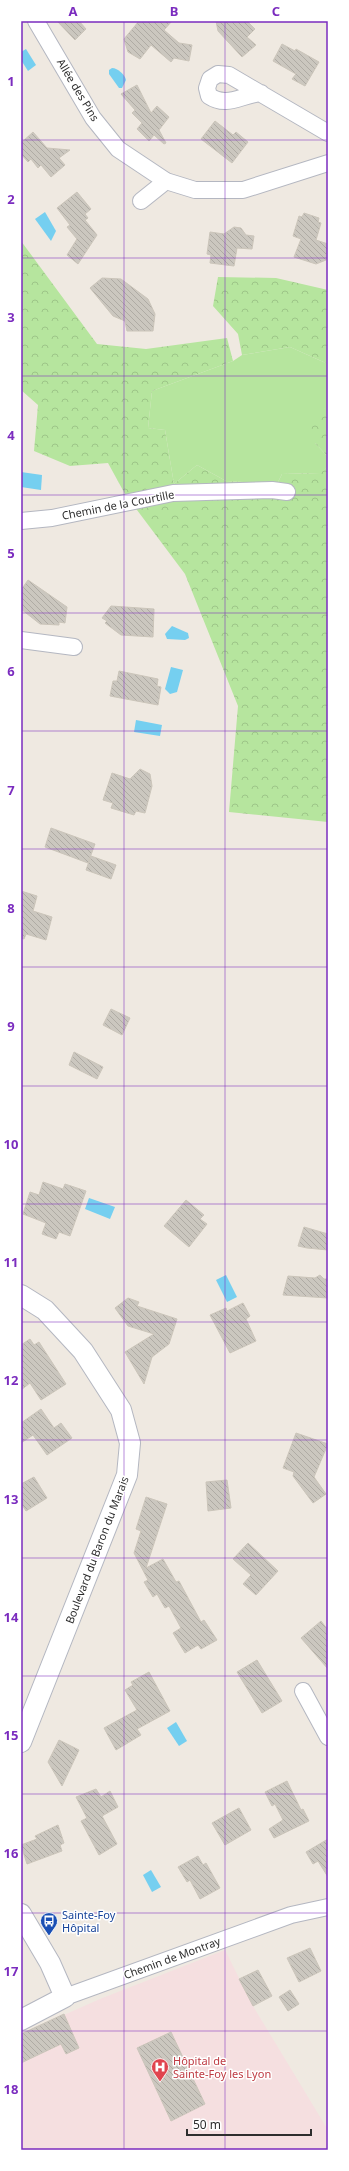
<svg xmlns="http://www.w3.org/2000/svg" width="349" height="2171" font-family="'Noto Sans',sans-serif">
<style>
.medical{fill:#f5dfe0}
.grass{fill:#b6e59e}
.forest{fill:url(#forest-crowns)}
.water{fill:#75cff0}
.building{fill:url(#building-back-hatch);stroke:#cbc5ba}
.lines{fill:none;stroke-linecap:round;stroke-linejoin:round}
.minor-casing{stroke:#b4b7c1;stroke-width:18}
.tertiary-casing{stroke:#b4b7c1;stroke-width:22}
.minor{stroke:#fff;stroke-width:16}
.tertiary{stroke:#fff;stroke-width:20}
.grid{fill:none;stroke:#7b2cbf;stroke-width:1;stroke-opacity:0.55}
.labels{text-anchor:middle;stroke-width:3;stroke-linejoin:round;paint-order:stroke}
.street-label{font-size:11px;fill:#2e2e2e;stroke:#fff}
.transit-label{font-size:11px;fill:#164399;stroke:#fff;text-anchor:start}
.health-label{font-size:11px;fill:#be3a42;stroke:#fff;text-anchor:start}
.neatline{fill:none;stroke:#7b2cbf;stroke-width:1.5}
.grid-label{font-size:13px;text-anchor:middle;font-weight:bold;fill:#7b2cbf}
</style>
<defs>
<pattern id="forest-crowns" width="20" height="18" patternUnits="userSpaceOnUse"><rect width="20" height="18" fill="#b6e59e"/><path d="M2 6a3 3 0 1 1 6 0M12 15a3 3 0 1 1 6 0" fill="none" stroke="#9dc588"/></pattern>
<pattern id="building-back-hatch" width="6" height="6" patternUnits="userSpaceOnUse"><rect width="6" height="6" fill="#cbc7bf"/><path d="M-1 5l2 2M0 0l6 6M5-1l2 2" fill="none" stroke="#afaba4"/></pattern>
</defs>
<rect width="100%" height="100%" fill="#efe9e1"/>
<path class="medical" d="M225,1950L253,2006L328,2130V2150H21V2034L100,1999Z"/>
<path class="grass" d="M290,347L328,364V408H325L315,443L328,457V466L321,473L282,474L277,484L226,481L197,465L174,484L165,430L148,428L152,391L233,361L242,355Z"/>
<g class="forest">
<path d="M21,241L97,344L146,349L227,338L233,361L152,391L148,428L165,430L174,484L197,465L226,481L277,484L282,474L320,473L328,466V822L229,812L238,706L185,574L125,494L108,463L70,466L34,451L38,405L21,390Z"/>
<path d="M218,277L276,278L328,290V364L290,347L242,355L238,334L213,306Z"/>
<path d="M325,408H328V457L315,443L310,422Z"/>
</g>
<g class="water">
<path d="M26,49L36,65L28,71L21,60V52Z"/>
<path d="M112,68C118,68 125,75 126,80L122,88H119L109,74V70Z"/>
<path d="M45,212L56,231L51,241L35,219Z"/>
<path d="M21,472L42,475L41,490L21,487Z"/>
<path d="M172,626L188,633L189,638L185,640L167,639L165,634Z"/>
<path d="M171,667L183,670L177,692L170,694L165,689Z"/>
<path d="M136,720L162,725L160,736L134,732Z"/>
<path d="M89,1198L115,1207L110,1219L85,1209Z"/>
<path d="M226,1275L237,1297L227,1302L216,1280Z"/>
<path d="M176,1722L187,1741L179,1746L167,1728Z"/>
<path d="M151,1870L161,1887L152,1892L143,1875Z"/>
</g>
<g class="building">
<path d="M57,21H79L86,29L75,40Z"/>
<path d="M139,21H172L164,30L179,43L192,45L189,61L174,58L171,62L151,45L140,59L128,52L124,39Z"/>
<path d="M216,21H247L255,29L247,37L256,45L242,57L218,31Z"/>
<path d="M282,44L295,51L296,49L319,62L305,86L292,79L296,74L273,61Z"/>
<path d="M137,85L151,113L157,106L169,117L159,130L166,143L164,144L154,135L149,141L137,129L142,123L132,113L135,110L121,94Z"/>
<path d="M215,121L233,135L236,132L248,142L232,163L201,139Z"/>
<path d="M33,132L47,148L70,150L59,158L65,165L51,177L41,165L38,168L31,159L28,162L21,154V143Z"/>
<path d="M77,192L91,209L85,214L88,218L85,220L97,235L78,264L67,255L77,239L67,227L70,225L57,208Z"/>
<path d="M304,213L319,218L318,222L321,223L316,240L328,244L326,260L316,264L294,257L301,239L293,236L299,216L302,217Z"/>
<path d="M234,227L241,228L246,235L254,236L252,249L237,248L234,266L210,263L211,255L207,254L210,232L224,234Z"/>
<path d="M102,278L121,279L148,299L155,314L153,331H127L125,321L113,316L90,288Z"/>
<path d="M28,580L67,607L65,623L59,622V625L40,624L21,609V590Z"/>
<path d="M111,606L154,609L153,637L121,635L105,623L107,621L102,618Z"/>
<path d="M119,671L158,679L157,686L161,687L158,705L110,696L113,681H117Z"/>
<path d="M140,769L150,774L152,786L145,813L136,811L134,815L111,808L113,803L103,800L112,773L130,779Z"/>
<path d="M51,828L95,844L88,863L45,847Z"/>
<path d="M91,856L116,865L111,879L86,870Z"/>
<path d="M21,891L37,896L33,911L52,917L46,940L26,934L24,939L21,938Z"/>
<path d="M111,1009L130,1018L122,1035L103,1025Z"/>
<path d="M74,1052L103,1067L97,1079L69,1065Z"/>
<path d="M43,1182L63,1189L65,1184L86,1191L70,1236L59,1232L56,1239L42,1234L46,1223L23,1214L30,1192L39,1195Z"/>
<path d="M186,1200L204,1215L200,1219L207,1224L189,1247L164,1226Z"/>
<path d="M304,1227L328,1234V1250L307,1248L298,1246Z"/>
<path d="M320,1275L324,1279H328V1298L283,1295L288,1276L315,1278Z"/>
<path d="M128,1298L139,1302L137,1306L177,1319L169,1344L152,1357L144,1384L125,1352L154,1334L128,1326L115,1308Z"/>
<path d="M243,1303L250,1316L246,1319L256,1341L230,1353L210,1315L226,1308L227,1311Z"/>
<path d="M30,1339L34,1345L39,1342L66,1384L41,1400L30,1383L21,1390V1345Z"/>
<path d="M41,1409L54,1428L61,1423L72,1438L47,1455L33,1435L21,1443V1423Z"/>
<path d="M296,1433L328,1444L314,1477L326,1494L313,1503L293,1476L294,1472L283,1468Z"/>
<path d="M34,1477L47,1498L26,1511L21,1503V1484Z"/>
<path d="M227,1480L231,1508L208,1511L206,1482Z"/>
<path d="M146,1497L167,1504L146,1568L163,1559L176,1582L179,1581L201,1622L204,1620L217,1640L201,1649L198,1645L185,1653L173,1633L181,1628L169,1606L165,1608L157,1594L153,1597L144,1582L148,1580L134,1553L141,1531L136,1529Z"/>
<path d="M248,1543L278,1571L256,1595L243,1584L251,1575L233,1559Z"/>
<path d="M321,1621L328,1630V1669L301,1638Z"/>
<path d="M257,1660L282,1701L262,1713L237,1672Z"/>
<path d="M149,1672L170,1711L137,1729L141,1735L116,1750L104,1728L137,1710L125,1690L133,1685L131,1682Z"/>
<path d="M59,1740L79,1750L62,1786L48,1762Z"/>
<path d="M287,1781L301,1810L303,1809L309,1821L274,1838L269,1829L283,1820L275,1804L272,1806L265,1792Z"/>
<path d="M96,1789L101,1797L110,1791L118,1807L102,1816L117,1844L99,1855L81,1821L87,1818L76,1797Z"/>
<path d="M239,1808L251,1830L225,1845L212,1823Z"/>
<path d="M58,1825L64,1843L60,1845L62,1851L27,1864L21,1845L37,1839L35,1836Z"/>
<path d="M328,1839V1877L318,1861L313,1864L306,1852Z"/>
<path d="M198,1856L203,1865L206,1863L220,1888L200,1899L190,1880L187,1882L178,1867Z"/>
<path d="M310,1948L321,1971L299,1982L287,1958Z"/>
<path d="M258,1970L272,1996L253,2006L239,1979Z"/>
<path d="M290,1990L299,2004L288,2011L279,1997Z"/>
<path d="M64,2014L79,2048L66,2054L61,2044L21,2063V2034Z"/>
<path d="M171,2032L205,2104L171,2121L137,2048Z"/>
</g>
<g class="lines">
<g class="minor-casing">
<g id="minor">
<path d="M36,21L93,118L118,149L166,181L195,190H243L328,163"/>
<path d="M261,93C241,95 227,108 209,96L207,88L210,79L218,74L229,75L328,133"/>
<path d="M141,201L166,181"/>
<path d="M21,521L52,518L173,493L272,490L287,492"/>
<path d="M21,640L74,647"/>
<path d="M303,1691L328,1737"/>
<path d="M65,1997L291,1915L328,1907"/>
</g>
</g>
<g class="tertiary-casing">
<g id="tertiary">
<path d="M21,1295L45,1310L83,1351L121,1410L130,1443L127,1475L21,1742"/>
<path d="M21,1914L50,1963L65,1997L21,2020"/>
</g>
</g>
<use href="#minor" class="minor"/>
<use href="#tertiary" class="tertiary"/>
</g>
<path class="grid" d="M124,21V2150M225,21V2150M21,140H328M21,258H328M21,376H328M21,495H328M21,613H328M21,731H328M21,849H328M21,967H328M21,1086H328M21,1204H328M21,1322H328M21,1440H328M21,1558H328M21,1676H328M21,1794H328M21,1913H328M21,2031H328"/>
<defs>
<g id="bus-pin" transform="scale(0.9)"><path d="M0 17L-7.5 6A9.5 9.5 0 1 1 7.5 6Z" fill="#1a4fb4" stroke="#fff"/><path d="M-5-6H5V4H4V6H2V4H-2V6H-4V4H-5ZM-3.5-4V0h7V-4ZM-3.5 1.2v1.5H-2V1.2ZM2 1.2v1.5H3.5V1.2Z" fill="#fff"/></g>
<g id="hospital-pin" transform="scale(0.9)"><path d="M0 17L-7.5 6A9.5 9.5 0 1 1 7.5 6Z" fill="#e0444e" stroke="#fff"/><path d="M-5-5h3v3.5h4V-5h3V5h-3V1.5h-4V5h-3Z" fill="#fff"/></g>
</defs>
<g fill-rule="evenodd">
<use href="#bus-pin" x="49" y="1921"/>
<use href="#hospital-pin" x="160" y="2067"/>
</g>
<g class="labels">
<g class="street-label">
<text transform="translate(78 90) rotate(59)" y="4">Allée des Pins</text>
<text transform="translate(118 505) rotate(-11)" y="4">Chemin de la Courtille</text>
<text transform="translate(97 1550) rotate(-69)" y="4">Boulevard du Baron du Marais</text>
<text transform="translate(172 1958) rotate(-20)" y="4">Chemin de Montray</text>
</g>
<g class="transit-label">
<text x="62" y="1919">Sainte-Foy<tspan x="62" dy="13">Hôpital</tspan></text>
</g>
<g class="health-label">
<text x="173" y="2065">Hôpital de<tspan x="173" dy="13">Sainte-Foy les Lyon</tspan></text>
</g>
</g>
<rect width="349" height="2171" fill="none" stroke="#ffffff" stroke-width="44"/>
<path d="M187 2129v6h124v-6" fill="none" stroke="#2e2e2e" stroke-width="2"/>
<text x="193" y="2129" font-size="12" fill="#2e2e2e" stroke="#ffffff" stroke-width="3" paint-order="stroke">50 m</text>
<rect x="22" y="22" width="305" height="2127" class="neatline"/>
<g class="grid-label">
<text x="73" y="16">A</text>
<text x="174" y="16">B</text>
<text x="276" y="16">C</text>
<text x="11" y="86">1</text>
<text x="11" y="204">2</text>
<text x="11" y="322">3</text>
<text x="11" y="440">4</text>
<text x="11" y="558">5</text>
<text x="11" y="676">6</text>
<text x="11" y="795">7</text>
<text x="11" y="913">8</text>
<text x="11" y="1031">9</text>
<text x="11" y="1149">10</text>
<text x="11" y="1267">11</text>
<text x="11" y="1385">12</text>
<text x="11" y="1504">13</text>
<text x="11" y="1622">14</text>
<text x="11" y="1740">15</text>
<text x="11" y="1858">16</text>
<text x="11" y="1976">17</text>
<text x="11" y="2094">18</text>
</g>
</svg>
